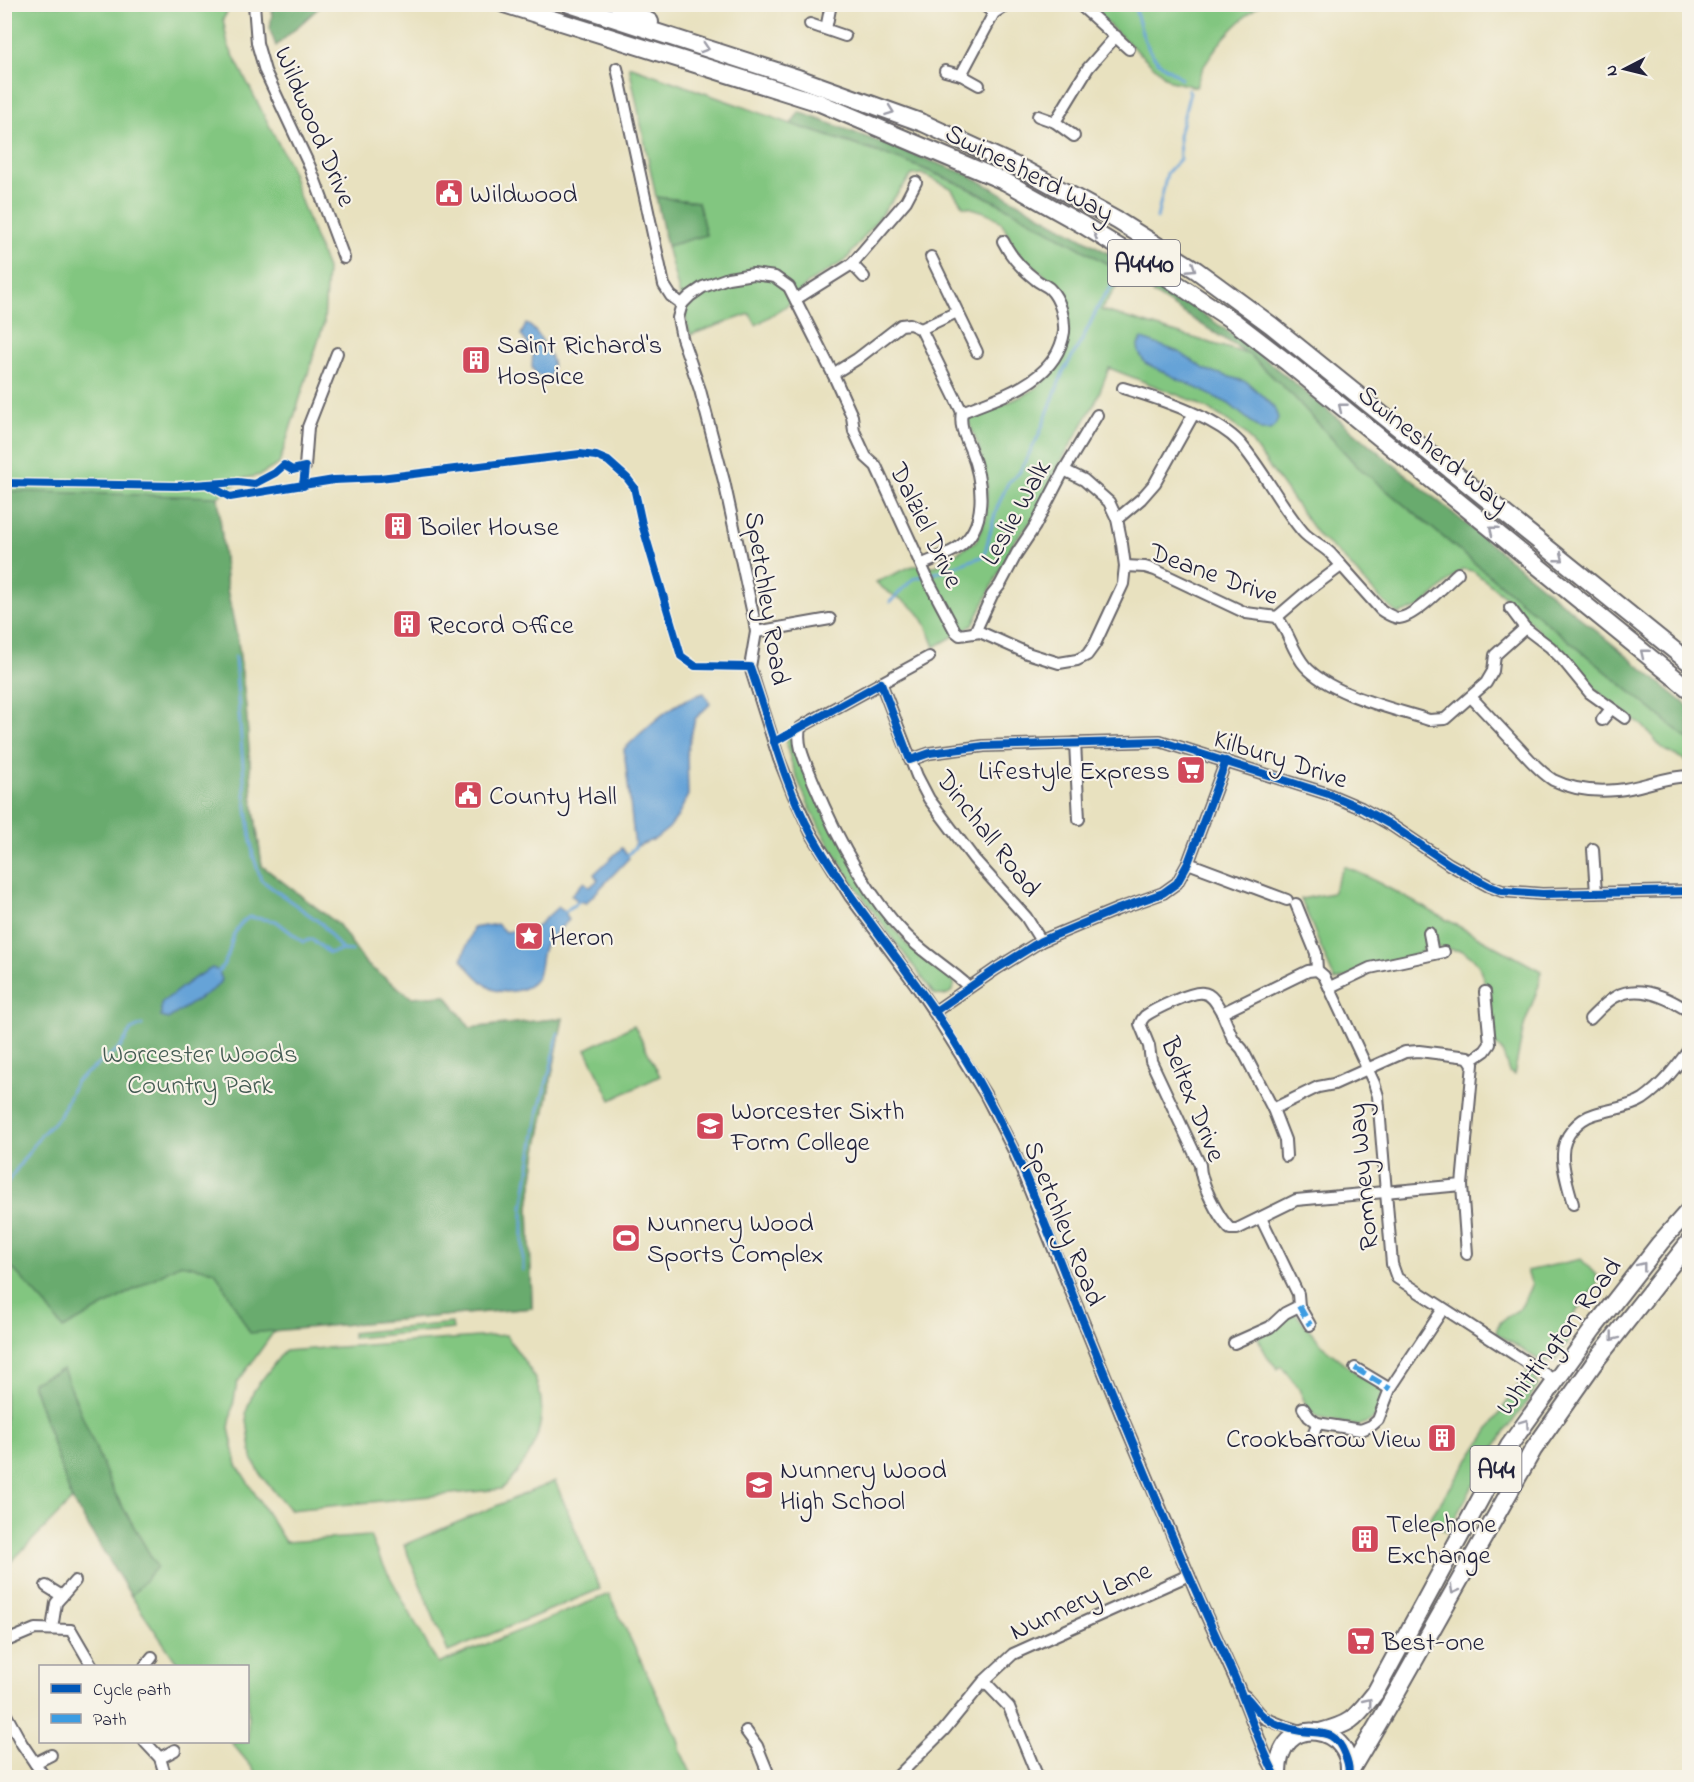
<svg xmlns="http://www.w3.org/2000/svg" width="1694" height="1782" font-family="'Indie Flower',sans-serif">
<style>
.green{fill:#82c680;stroke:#52745e;stroke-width:1.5}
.forest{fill:#69ab6e;stroke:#466654;stroke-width:1.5}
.water{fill:#66a3d7;stroke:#446289;stroke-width:1.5}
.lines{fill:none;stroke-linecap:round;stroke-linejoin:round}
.stream{stroke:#66a3d7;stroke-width:3}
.minor-casing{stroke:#676569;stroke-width:14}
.primary-casing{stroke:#676569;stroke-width:20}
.trunk-casing{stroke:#676569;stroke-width:20}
.minor{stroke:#fff;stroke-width:10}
.primary{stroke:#fff;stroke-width:16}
.trunk{stroke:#fff;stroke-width:16}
.quiet{stroke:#3c9ce2;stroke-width:6;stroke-dasharray:12 6;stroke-linecap:butt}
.cycleway-casing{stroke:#f7f3e8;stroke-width:11}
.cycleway{stroke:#0057b8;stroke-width:8}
.oneway{stroke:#9c9ca7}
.labels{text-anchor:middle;stroke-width:4.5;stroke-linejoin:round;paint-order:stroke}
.shield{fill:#f7f3e8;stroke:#62616f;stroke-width:1.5}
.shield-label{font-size:26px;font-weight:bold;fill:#22223b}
.street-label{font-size:27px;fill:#22223b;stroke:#f7f3e8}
.poi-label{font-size:27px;fill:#22223b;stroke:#f7f3e8;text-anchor:start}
.park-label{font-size:27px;fill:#445b53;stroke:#f7f3e8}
</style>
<rect width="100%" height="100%" fill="#f7f3e8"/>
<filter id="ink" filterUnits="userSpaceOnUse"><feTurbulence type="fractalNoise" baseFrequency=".0167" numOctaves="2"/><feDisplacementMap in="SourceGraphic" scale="12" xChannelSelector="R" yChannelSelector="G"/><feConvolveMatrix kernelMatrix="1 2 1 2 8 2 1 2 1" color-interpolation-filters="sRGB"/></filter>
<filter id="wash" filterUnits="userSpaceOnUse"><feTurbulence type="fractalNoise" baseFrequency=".008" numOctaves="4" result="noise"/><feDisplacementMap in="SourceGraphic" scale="24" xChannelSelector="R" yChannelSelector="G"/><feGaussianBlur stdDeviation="1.35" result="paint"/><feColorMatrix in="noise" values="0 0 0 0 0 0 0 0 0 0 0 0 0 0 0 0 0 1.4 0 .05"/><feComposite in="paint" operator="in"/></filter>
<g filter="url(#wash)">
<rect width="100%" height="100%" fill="#e8e1bf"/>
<g class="green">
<path d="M5,5H232L223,19L228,45L290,166L298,193L327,269L324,323L279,464L260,475L242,479L218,497L227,590L238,642L246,707L252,795L262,866L339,925L366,964L411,997L446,995L470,1028L563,1018L536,1156L529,1207L532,1308L275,1330L237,1383L229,1428L237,1465L285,1542L370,1536L378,1555L438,1664L609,1594L678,1739L681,1752L693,1777H260L231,1742H248V1666H179L131,1596L156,1567L113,1490L32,1383L72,1500L5,1568Z"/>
<path d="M1087,5H1259C1233,26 1204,54 1196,87L1170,81Z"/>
<path d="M629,66L791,124L904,161L964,186L1022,215L1125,274L1101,310L1250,355L1294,397L1357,466L1689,740V762L1664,750L1643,726L1604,697L1582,676L1507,598L1473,571L1462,569L1421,607L1398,614C1369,592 1350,559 1320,538L1245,433L1222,417L1193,401L1109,368L1096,401L1059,465L1033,519L1013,543L973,625L935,647C929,632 924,616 911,606C899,596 889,596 876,582L912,566H936L976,541L986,518L987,483L978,445L968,421C977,412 980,414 991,409C1005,404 1020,398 1033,390C1066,368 1081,321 1055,287C1047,276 1036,267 1025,259C1013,251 1011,237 1003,225C995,213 976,209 963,206L951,188L922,174L912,175L846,260L808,283L788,305L756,325L750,314L690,335L667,246L706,235L698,202L656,197Z"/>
<path d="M793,735V746L798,755L891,925L908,946L952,977C959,990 947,999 934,994C884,925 829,860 798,780C793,767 787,754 786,740Z"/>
<path d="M1344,866L1368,877L1541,971L1539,985L1524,1026L1514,1075L1509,1072L1502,1051L1494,1043L1489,995L1479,966L1474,959L1463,951L1441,948L1426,943L1421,953L1335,981L1301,899L1332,893Z"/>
<path d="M634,1025L660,1076L611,1100L586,1049Z"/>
<path d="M1581,1259L1596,1275L1597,1284L1561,1332L1569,1341L1555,1361L1542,1362L1496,1333C1498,1318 1510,1317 1520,1308C1525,1302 1527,1292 1532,1285L1527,1271Z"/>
<path d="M1296,1314L1326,1349L1363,1378L1384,1389L1376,1415L1373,1420L1358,1426L1320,1418L1315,1416L1307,1407L1298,1387L1281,1366L1278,1369L1268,1358L1258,1338L1291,1315Z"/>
<path d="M452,1323L453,1329L353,1338L352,1333Z"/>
<path d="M506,1335C514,1347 524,1360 532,1373C555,1415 533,1458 502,1489L290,1510L262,1477L252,1458L246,1412L254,1390L284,1351Z"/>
<path d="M1527,1372L1535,1378L1538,1386L1496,1445L1447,1532L1428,1521Z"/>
<path d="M555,1481L600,1589L448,1652L404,1545Z"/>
</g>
<g class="forest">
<path d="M273,5V4L322,5L276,46L270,30Z"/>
<path d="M799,112L969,175L1124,262L1118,270C1067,241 1017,211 964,186C909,160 849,143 791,124Z"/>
<path d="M656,197L698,202L706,235L667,246Z"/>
<path d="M1159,283L1253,349L1689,707V740L1357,466L1294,397L1250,355L1152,293Z"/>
<path d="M4,491L218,497L227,590L238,642L246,707L252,795L262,866L339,925L366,964L411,997L446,995L470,1028L563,1018L536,1156L529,1207L532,1308L250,1333L215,1271L180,1264L63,1329L47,1306L5,1260Z"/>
<path d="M63,1369L113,1490L157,1567L131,1596L72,1500L32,1382Z"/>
</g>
<g class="water">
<path d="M526,324C535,326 549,351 552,361C553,365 552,371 550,375L546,377L536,375L532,367L533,351L521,335Z"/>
<path d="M1142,339L1179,352L1206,370L1247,382L1274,407L1278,418L1275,426L1270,430H1261L1229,404L1145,363L1139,353L1138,345Z"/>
<path d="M704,693L710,704L695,719L687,752L688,795L678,816L669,828L655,839L635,847L624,749C649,726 671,702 704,693Z"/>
<path d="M622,848L629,858L586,903L578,901L571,895L584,882L590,887L598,880L594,874Z"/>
<path d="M558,907L565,912L569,920C562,927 551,935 546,943C539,954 543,969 536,979C528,991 505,995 492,989C483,984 467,968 462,959L473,928L497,924L505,932L535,928Z"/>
<path d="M212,968L219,971L222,980L215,988L168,1019L161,1017V1003L193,979Z"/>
</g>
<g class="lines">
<g class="stream">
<path d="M1134,4C1140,26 1144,50 1162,65C1169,71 1176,72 1181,79"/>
<path d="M1157,218L1167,173L1180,159L1179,135L1190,92L1188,89"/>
<path d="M930,575L984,556L996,510L1008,483L1019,473L1039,435L1063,372L1082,340L1101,301L1127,265"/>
<path d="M890,602L913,579L923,576"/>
<path d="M235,657L245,793L253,855L261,880L322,924L342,950"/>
<path d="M626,857L636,846"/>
<path d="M565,912L580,900"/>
<path d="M219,971C237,949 224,935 249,917L276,921L303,942L312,939L329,953L342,950L352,951"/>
<path d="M4,1187L41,1135L60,1116L76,1081L120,1048L131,1030L142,1025"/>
<path d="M523,1270V1208L539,1109L552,1063L558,1033"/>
</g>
</g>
</g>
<g filter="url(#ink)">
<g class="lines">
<g class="minor-casing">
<g id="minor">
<path d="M254,4L257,43L265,71L310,167L344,258"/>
<path d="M982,4L994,13"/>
<path d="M1079,4L1129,49"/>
<path d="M810,24L845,36"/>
<path d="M826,29L831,4"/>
<path d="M617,68L664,285L671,296L682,304L678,318L682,338L700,390L724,481L754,619L756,632L750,667L779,759L793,794L811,833L850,896L916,985L934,1012L985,1094L1013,1149L1122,1417L1199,1599L1239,1688L1267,1759L1277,1777"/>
<path d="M945,71L961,75L979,85"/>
<path d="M961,75L994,13L1008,4"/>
<path d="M1038,116L1055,122"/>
<path d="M1074,136L1055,122L1088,68L1116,36"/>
<path d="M931,257L977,352"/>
<path d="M852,264L864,277"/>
<path d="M796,299L852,264L906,201L916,182"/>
<path d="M682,304L690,296L703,287L728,278L753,274L775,277L789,287L833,374L852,416L854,431L866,457L876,466L929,582L955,631L960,635L980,632L1027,653L1059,663L1077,660L1087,655L1095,644L1123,584L1125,566L1122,544L1117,519L1109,502L1084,480L1064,470"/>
<path d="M921,329L962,412"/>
<path d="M833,374L857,359L901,325L910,324L921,329L957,312"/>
<path d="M1123,388C1157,398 1215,417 1239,442C1263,469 1279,504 1303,532C1311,541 1324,546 1332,555C1348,573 1365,592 1381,610C1386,613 1393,618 1399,618C1415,617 1446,584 1458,573"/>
<path d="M962,412C1002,396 1057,381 1064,332C1065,318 1060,299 1050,289C1046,285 1039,283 1035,279C1022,269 1010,255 1003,241"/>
<path d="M305,467L308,427L337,353"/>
<path d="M1117,519L1141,499L1155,483L1193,415"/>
<path d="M923,564C934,559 946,555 956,549C989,528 983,482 971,451C966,438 959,427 962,412"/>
<path d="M1125,566L1145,567L1155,570L1246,613L1277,617C1289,632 1292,651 1305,666C1331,695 1392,708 1429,720L1445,719L1486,683L1493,671L1495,655L1525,628"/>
<path d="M1510,608L1525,628L1550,647L1563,660L1590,693L1625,718"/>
<path d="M1277,617L1305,593L1341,566"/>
<path d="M756,632L830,619"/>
<path d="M975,632L992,595L1000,585L1017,553L1035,526L1064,470L1097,415"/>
<path d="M929,657L806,724L800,728C796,746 807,765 813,781C835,834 865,893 905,934C924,954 949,968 969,987"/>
<path d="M881,683L917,776L929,799L974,859L1026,917L1041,941"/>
<path d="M1471,697C1487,714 1503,731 1519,748C1529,759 1540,772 1553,780C1573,790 1595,792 1617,790C1642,788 1664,776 1690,776"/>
<path d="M1602,720L1611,709"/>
<path d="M1075,743L1079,819"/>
<path d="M910,760L930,753L984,746L1160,741L1328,794L1361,808L1391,825L1449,864L1489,886L1502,891L1542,894L1690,891"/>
<path d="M1593,849L1596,893"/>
<path d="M1188,863L1287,900"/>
<path d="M1296,904L1316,953L1317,970L1324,976L1374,1083L1378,1096L1392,1264L1397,1278L1554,1380"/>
<path d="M1429,933L1433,954"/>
<path d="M1330,987L1370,968L1444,952"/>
<path d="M934,1012L996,969L1041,941L1118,909L1163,893L1177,883L1188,863L1226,761"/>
<path d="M1222,1013L1233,1039L1242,1049L1273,1109L1285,1140L1286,1156"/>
<path d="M1590,1019C1598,1011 1606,1002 1615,997C1639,983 1669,998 1690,1012"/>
<path d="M1472,1060L1485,1051L1490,1044L1485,992"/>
<path d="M1273,1109L1318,1087L1334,1084L1405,1052L1419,1051L1468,1057L1473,1064L1462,1185L1296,1200L1237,1229H1230C1218,1217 1200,1182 1200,1165L1151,1061L1149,1046L1140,1024C1141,1021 1143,1018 1145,1016C1155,1009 1192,991 1203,993C1213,994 1218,1006 1222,1013L1308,971L1317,970"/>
<path d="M1462,1185L1467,1254"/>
<path d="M1573,1204C1569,1189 1562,1169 1563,1154C1563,1136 1578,1119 1595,1114C1611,1109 1629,1108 1643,1099C1662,1086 1677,1066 1690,1048"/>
<path d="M1299,1306L1310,1325"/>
<path d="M1234,1343L1270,1327L1285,1313L1299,1306L1298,1294L1261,1218"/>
<path d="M1355,1368L1390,1389"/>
<path d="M1303,1408L1309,1417L1317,1423L1361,1430L1371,1426L1378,1420L1390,1389L1443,1309"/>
<path d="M1313,1437L1317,1423"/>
<path d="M46,1586L62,1596"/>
<path d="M52,1629L56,1603L75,1581"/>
<path d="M4,1642L35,1629L71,1630L92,1666"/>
<path d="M145,1666L152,1657"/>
<path d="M984,1681L1009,1707L1038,1778"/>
<path d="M1245,1696L1264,1718L1284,1726L1303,1732"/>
<path d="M4,1711L22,1744L45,1778"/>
<path d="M746,1731L757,1746L770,1778"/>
<path d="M145,1742L160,1758L166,1778"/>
<path d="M160,1758L175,1750"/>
<path d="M35,1763L51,1755"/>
<path d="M896,1778L944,1730L984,1681L1013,1654L1189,1575"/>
</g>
</g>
<g class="primary-casing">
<g id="primary">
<path d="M1320,1732C1353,1723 1354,1719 1375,1693L1509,1446L1593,1329L1660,1243L1690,1209"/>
<path d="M1349,1773L1395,1695L1533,1450L1597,1359L1690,1241"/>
<path d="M1278,1778C1275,1707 1359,1726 1348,1778"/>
</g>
</g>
<g class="trunk-casing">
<g id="trunk">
<path d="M504,4L820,103L1006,182L1083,225L1156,270L1236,323L1288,363L1690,690"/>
<path d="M569,4L795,77L923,123L1025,170L1118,221L1196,270L1271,325L1690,663"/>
<path d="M617,4L650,22"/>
</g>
</g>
<use href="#minor" class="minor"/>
<use href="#primary" class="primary"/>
<use href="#trunk" class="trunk"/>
<g class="quiet">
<path d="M1299,1306L1310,1325"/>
<path d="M1355,1368L1390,1389"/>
</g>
<g class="cycleway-casing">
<g id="cycleway">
<path d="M4,483L177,486L238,482L254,484L275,473L284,465L292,470L305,467L303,486"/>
<path d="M208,485L230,497L334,480L380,478L580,454L596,456L608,461L627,478L634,487L642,524L681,656L695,666L750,667C770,723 783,783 812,835C842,888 880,934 915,983C952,1034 986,1091 1013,1148C1039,1204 1060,1263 1083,1321C1131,1438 1178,1555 1231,1669C1247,1705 1258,1743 1277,1778"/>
<path d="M774,742L881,683L910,760L930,753L984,746L1160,741L1328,794L1361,808L1391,825L1449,864L1489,886L1502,891L1542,894L1690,891"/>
<path d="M934,1012L996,969L1041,941L1118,909L1163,893L1177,883L1188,863L1226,761"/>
<path d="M1247,1698C1253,1704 1259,1714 1266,1718C1275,1725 1289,1729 1301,1731C1322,1734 1335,1729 1345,1755C1348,1762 1350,1770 1348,1778"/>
</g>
</g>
<use href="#cycleway" class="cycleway"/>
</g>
<defs><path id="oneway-chevron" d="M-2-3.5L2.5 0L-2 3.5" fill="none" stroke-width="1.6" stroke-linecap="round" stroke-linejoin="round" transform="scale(1.5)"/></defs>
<g class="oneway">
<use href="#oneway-chevron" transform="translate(705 48) rotate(18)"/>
<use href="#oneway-chevron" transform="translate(890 111) rotate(20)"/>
<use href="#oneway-chevron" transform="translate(1097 234) rotate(-148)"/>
<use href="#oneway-chevron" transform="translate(1192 268) rotate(33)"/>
<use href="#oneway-chevron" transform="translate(1342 407) rotate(-141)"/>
<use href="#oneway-chevron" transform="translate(1493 530) rotate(-141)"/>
<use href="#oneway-chevron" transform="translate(1560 558) rotate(39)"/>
<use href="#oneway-chevron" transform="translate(1644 653) rotate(-141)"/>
<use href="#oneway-chevron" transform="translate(1642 1266) rotate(-52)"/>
<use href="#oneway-chevron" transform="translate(1614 1337) rotate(128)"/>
<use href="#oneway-chevron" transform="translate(1525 1423) rotate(-55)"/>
<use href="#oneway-chevron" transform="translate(1454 1590) rotate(119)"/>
<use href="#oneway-chevron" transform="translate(1368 1702) rotate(-51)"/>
</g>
</g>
<defs>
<g id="civic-square" transform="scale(1.5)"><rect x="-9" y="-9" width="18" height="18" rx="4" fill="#d1495b" stroke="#f7f3e8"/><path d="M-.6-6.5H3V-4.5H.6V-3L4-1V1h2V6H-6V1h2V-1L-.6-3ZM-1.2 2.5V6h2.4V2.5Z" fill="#fff"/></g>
<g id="building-square" transform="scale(1.5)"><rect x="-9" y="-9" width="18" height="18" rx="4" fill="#d1495b" stroke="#f7f3e8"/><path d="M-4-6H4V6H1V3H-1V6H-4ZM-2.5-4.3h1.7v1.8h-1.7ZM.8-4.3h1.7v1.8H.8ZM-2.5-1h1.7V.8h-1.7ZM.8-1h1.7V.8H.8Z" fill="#fff"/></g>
<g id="supermarket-square" transform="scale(1.5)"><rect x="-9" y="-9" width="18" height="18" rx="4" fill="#d1495b" stroke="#f7f3e8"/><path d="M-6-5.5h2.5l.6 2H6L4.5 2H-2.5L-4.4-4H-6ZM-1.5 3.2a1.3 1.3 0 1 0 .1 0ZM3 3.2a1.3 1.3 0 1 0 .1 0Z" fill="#fff"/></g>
<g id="sight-square" transform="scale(1.5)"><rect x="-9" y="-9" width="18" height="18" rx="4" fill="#d1495b" stroke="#f7f3e8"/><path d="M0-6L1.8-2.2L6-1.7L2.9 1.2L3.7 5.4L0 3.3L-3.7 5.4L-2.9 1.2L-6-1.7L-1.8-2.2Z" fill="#fff"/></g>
<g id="university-square" transform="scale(1.5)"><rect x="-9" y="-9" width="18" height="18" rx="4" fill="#d1495b" stroke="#f7f3e8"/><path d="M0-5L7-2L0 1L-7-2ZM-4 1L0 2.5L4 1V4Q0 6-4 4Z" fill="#fff"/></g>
<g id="stadium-square" transform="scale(1.5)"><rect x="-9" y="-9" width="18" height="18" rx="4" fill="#d1495b" stroke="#f7f3e8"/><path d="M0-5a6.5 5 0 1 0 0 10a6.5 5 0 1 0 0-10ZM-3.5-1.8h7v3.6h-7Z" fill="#fff"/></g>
<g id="school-square" transform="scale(1.5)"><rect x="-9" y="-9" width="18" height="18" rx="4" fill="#d1495b" stroke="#f7f3e8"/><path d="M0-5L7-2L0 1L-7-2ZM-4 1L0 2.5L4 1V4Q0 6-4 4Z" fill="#fff"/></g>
</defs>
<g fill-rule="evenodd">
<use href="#civic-square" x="449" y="193"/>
<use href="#building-square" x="476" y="360"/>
<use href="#building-square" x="398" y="526"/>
<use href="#building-square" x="407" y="624"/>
<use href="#supermarket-square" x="1191" y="770"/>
<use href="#civic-square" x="468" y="795"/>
<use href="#sight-square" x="529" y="936"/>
<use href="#university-square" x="710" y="1126"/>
<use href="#stadium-square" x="626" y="1238"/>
<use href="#building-square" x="1442" y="1438"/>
<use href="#school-square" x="759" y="1485"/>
<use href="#building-square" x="1365" y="1539"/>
<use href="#supermarket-square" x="1361" y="1641"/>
</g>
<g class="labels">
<g class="shield">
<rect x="1108" y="240" width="72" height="46" rx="4.5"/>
<rect x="1470.5" y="1446" width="51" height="46" rx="4.5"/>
</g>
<g class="shield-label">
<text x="1144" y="272">A4440</text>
<text x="1496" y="1478">A44</text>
</g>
<g class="street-label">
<text transform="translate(316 126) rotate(67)" y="9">Wildwood Drive</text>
<text transform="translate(1030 172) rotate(27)" y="9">Swinesherd Way</text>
<text transform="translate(1434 448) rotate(39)" y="9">Swinesherd Way</text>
<text transform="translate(1015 512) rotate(-61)" y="9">Leslie Walk</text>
<text transform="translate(927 525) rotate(64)" y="9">Dalziel Drive</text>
<text transform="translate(1214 573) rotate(20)" y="9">Deane Drive</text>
<text transform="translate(768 598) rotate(81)" y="9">Spetchley Road</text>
<text transform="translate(1281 758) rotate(18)" y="9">Kilbury Drive</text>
<text transform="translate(989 833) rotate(52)" y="9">Dinchall Road</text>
<text transform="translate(1194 1099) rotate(68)" y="9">Beltex Drive</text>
<text transform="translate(1362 1177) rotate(-95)" y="9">Romney Way</text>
<text transform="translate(1065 1223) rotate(68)" y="9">Spetchley Road</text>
<text transform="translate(1558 1336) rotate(-53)" y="9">Whittington Road</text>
<text transform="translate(1080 1600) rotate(-25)" y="9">Nunnery Lane</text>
</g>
<g class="poi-label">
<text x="470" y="202">Wildwood</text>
<text x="497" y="353">Saint Richard's<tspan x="497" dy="31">Hospice</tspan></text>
<text x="419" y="535">Boiler House</text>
<text x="428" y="633">Record Office</text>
<text x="1170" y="779" text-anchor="end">Lifestyle Express</text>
<text x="489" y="804">County Hall</text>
<text x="550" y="945">Heron</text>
<text x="731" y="1119">Worcester Sixth<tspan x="731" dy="31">Form College</tspan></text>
<text x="647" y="1231">Nunnery Wood<tspan x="647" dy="31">Sports Complex</tspan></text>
<text x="1421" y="1447" text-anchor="end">Crookbarrow View</text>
<text x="780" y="1478">Nunnery Wood<tspan x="780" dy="31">High School</tspan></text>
<text x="1386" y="1532">Telephone<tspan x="1386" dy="31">Exchange</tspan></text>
<text x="1382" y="1650">Best-one</text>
</g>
<g class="park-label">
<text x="200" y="1062">Worcester Woods<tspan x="200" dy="31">Country Park</tspan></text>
</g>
</g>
<rect width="1694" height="1782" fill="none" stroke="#f7f3e8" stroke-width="24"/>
<rect x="39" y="1665" width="210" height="78" fill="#f7f3e8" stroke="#a29fa3" stroke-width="1.5"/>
<rect x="51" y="1684" width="30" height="9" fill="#0057b8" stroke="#a29fa3" stroke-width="1.5"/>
<text x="93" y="1695" font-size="18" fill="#22223b">Cycle path</text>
<rect x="51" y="1714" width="30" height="9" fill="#3c9ce2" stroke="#a29fa3" stroke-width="1.5"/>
<text x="93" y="1725" font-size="18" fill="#22223b">Path</text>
<g transform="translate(1625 69) rotate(263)" stroke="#f7f3e8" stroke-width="4.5" paint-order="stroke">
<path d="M0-4.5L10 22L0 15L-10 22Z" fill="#22223b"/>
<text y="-9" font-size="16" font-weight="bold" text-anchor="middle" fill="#22223b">N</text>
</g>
</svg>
